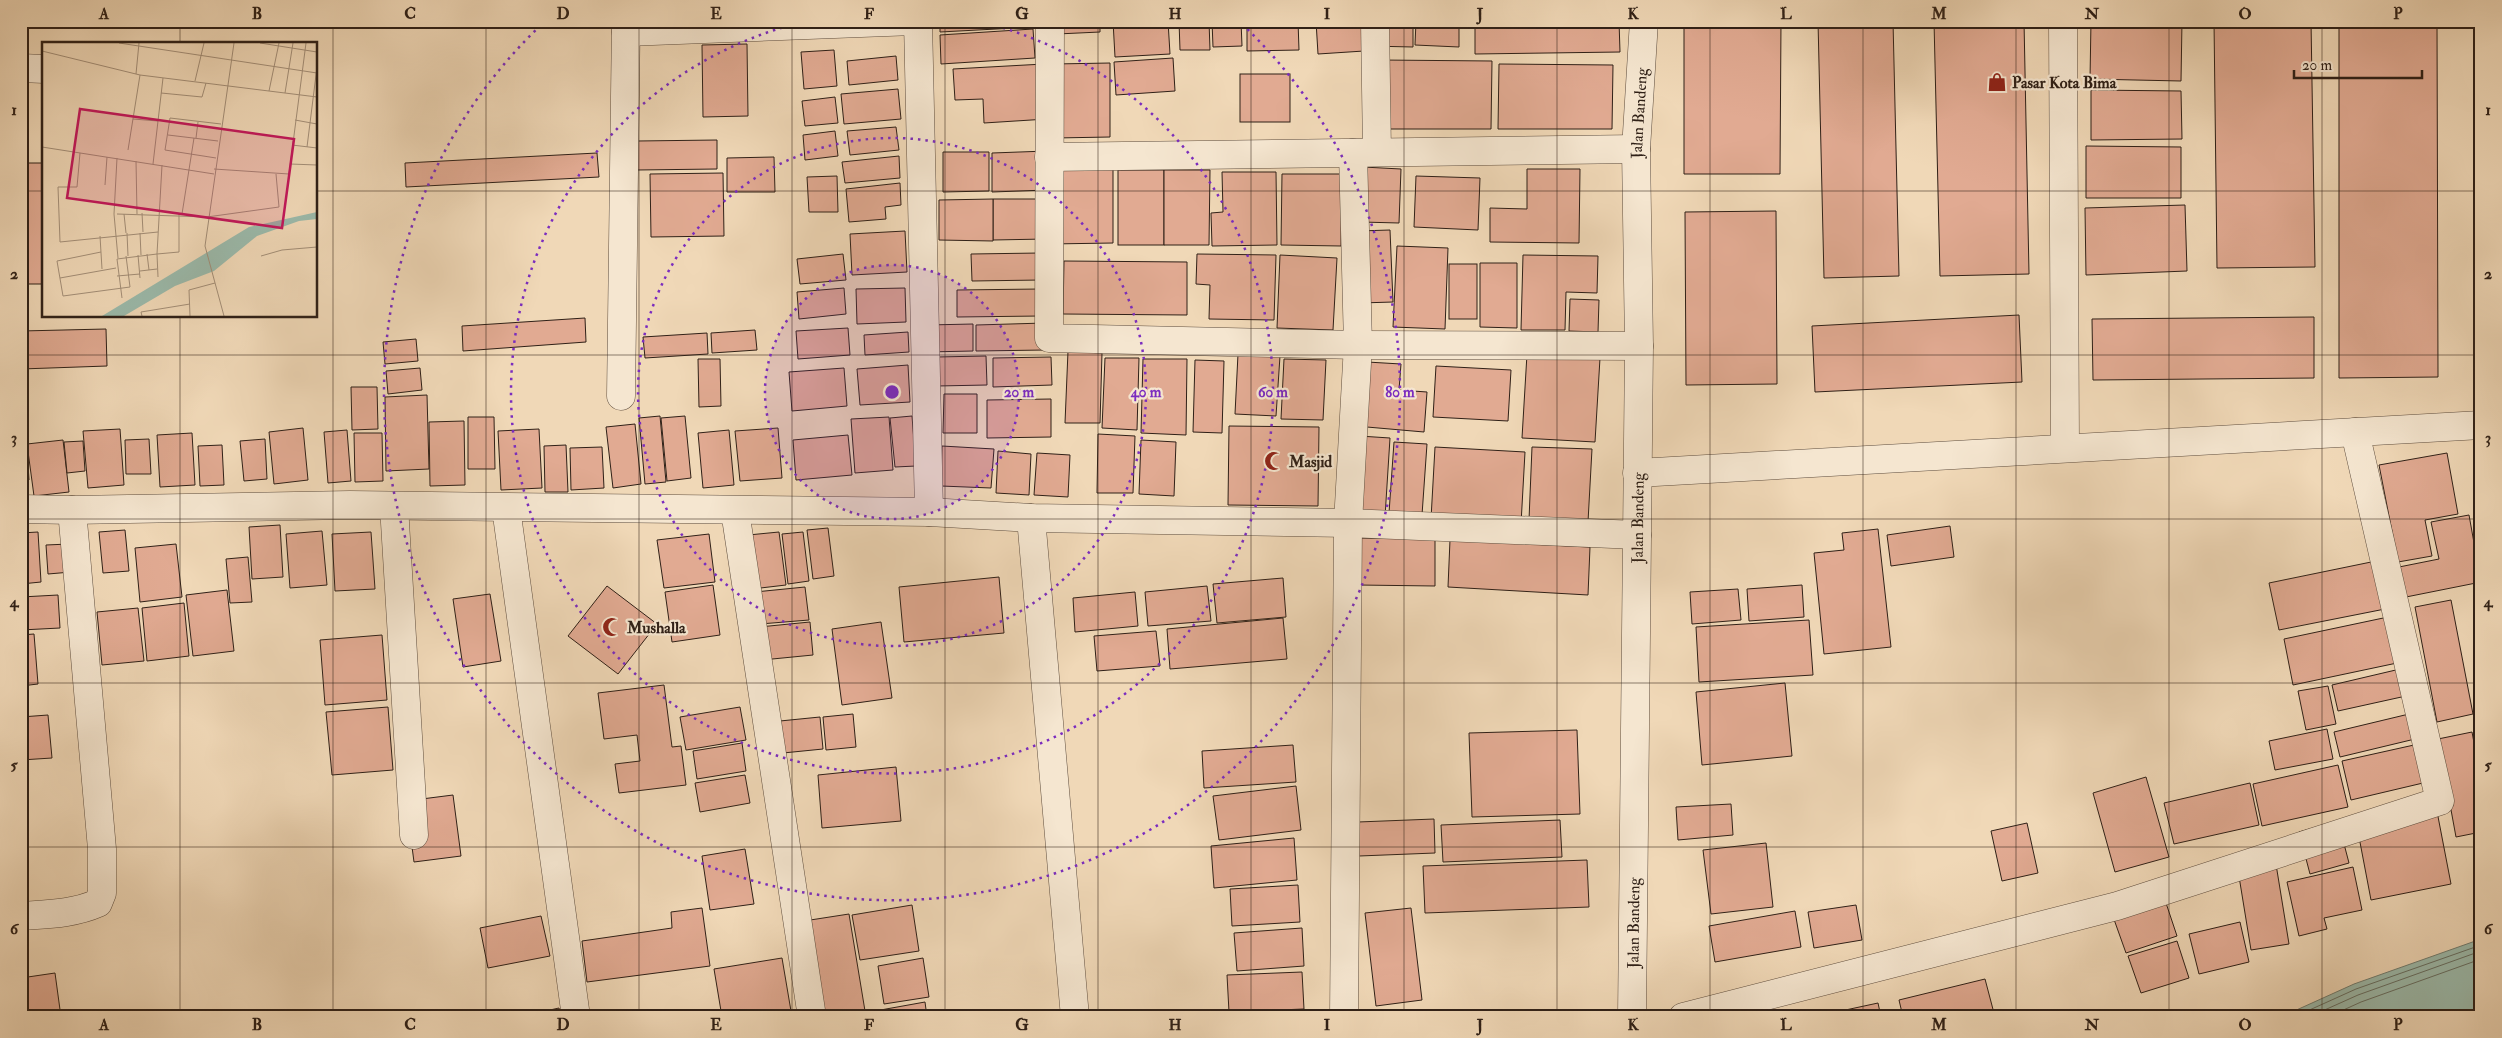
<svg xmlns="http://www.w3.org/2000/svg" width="2502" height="1038" font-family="'IM FELL Double Pica',serif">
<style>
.water{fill:#9bbaab;stroke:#707c70}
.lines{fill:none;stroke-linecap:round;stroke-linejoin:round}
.shore{stroke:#656d61;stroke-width:1}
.building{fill:#e1aa92;stroke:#2f2017}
.minor-casing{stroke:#5f4e3f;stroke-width:29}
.minor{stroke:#f5e6d0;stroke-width:28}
.grid{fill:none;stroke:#2f2017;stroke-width:1;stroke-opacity:0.55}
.ring{fill:none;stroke:#7b2cbf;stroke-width:2.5;stroke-dasharray:2.5 5}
.labels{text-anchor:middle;stroke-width:4.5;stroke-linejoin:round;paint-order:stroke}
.poi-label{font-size:16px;font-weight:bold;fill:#2f2017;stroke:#f5e6d0;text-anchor:start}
.street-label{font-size:16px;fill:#2f2017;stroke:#f5e6d0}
.inset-road{fill:none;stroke:#a38e77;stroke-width:1}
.view{fill:#c2185b;fill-opacity:0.15;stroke:#c2185b;stroke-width:2.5}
.inset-edge{fill:none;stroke:#2f2017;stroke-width:2.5}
.centre{fill:#7b2cbf;stroke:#f5e6d0;stroke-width:2.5}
.ring-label{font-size:15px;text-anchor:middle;font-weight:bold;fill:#7b2cbf;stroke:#f5e6d0;stroke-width:4.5;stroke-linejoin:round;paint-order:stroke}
.neatline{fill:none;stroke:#2f2017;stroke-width:2}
.grid-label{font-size:16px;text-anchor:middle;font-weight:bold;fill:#2f2017}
</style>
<rect width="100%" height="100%" fill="#f0d8b7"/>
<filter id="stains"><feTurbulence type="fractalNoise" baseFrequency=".004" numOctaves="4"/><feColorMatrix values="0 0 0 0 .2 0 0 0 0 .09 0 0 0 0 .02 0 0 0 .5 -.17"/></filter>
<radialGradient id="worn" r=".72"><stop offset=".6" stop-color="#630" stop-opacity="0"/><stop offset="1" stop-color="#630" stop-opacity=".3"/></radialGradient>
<path class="water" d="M2481,939V1017H2281L2354,984Z"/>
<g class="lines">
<g class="shore">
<path d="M2294,1017L2356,989L2481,945"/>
<path d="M2309,1017L2358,995L2481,951"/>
<path d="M2328,1017L2361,1002L2481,959"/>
</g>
</g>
<g class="building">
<path d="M940,21H1034V27L940,32Z"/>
<path d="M1057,21H1100V32L1057,34Z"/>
<path d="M1113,21H1168L1170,54L1115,57Z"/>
<path d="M1179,21H1209L1210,50H1180Z"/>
<path d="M1212,21H1241L1242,46L1213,47Z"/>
<path d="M1247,21H1298L1299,50L1247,51Z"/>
<path d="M1316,21H1362L1364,51L1318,54Z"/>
<path d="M1370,21H1413V47L1369,46Z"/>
<path d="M1416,21H1459V47L1415,45Z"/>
<path d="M1475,21H1619L1620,52L1475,54Z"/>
<path d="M1684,21H1781L1780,174H1684Z"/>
<path d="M1818,21H1893L1899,276L1824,278Z"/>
<path d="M1934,21H2024L2029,274L1940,276Z"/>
<path d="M2091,21H2182L2181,81L2090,79Z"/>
<path d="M2214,21H2311L2315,267L2217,268Z"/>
<path d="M2339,21H2437L2438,377L2339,378Z"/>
<path d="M1033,29L1035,58L941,64L940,35Z"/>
<path d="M747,44L748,116L703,117L702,45Z"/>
<path d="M834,50L837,86L804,89L801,52Z"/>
<path d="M896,56L898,80L849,85L847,61Z"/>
<path d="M1173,58L1175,91L1116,95L1114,62Z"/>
<path d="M1381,60L1492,61L1491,129H1380Z"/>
<path d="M1110,63V137L1055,138L1054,64Z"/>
<path d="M1044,64L1047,119L984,123L983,99L955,100L953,69Z"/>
<path d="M1499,64L1613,65L1612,129H1498Z"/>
<rect x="1240" y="74" width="50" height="48"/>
<path d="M898,89L901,119L844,124L841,94Z"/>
<path d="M2091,90L2181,91L2182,139L2091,140Z"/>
<path d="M835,97L838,123L805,126L802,101Z"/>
<path d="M896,127L899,150L850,155L847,131Z"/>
<path d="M835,131L838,156L805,160L803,135Z"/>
<path d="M717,140V169L637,170V141Z"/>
<path d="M2086,146L2181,147V198H2086Z"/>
<path d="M1047,151V190L992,192V153Z"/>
<path d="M943,152H989V191L943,192Z"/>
<path d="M597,153L599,177L406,187L405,163Z"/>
<path d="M899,156L900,178L845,183L842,162Z"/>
<path d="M774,157L775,192H727V158Z"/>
<rect x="21" y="163" width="23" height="121"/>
<path d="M1363,167L1401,169L1399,223L1361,222Z"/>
<path d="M1113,168V243L1050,244L1049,169Z"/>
<path d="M1527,169H1580L1579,243L1490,242V208L1527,209Z"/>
<rect x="1118" y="170" width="46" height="75"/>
<path d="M1164,170H1210L1209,245H1164Z"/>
<path d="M1222,172H1276L1277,245L1212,246L1211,213L1223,212Z"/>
<path d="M723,173L724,236L651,237L650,174Z"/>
<path d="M1282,174H1342L1341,246L1281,245Z"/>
<path d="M837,176L838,212H809L807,177Z"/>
<path d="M1416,176L1480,178L1478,230L1414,227Z"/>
<path d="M900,183L901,205L885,207L886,219L849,222L846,189Z"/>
<path d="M993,199H1046V239L993,240Z"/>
<path d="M993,199V241L939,240V200Z"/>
<path d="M2185,205L2187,271L2086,275L2085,208Z"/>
<path d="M1776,211L1777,384L1686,385L1685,212Z"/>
<path d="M1390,230L1393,302L1360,303L1358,231Z"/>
<path d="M905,231L907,272L852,275L850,234Z"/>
<path d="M1397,246L1448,248L1445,329L1393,327Z"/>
<path d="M1040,253L1041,280L972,281L971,254Z"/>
<path d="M843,254L846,280L800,284L797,259Z"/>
<path d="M1197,254L1276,255L1274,320L1209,319L1210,285L1196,284Z"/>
<path d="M1280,255L1337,258L1333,330L1277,328Z"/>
<path d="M1523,255L1598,256L1597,293L1566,292L1565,330H1521Z"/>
<path d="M1064,261L1187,262V315L1063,314Z"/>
<path d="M1480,263H1517V328L1480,327Z"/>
<rect x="1449" y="264" width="28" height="55"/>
<path d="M844,288L846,314L799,319L797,292Z"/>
<path d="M905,288L906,322L857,324L856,289Z"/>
<path d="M1041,289V316L957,317V290Z"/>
<path d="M1570,299L1599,300L1598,332L1569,331Z"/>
<path d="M2019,315L2022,382L1815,392L1812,326Z"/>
<path d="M2314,317V378L2093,380L2092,319Z"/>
<path d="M585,318L586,342L463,351L462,326Z"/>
<path d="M1045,323V350L976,351V325Z"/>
<path d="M973,324V351L927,352V325Z"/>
<path d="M848,328L850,355L798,359L796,331Z"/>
<path d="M106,329L107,366L21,369V331Z"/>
<path d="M755,330L757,350L712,353L711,333Z"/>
<path d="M908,332L909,352L865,355L864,335Z"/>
<path d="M707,333L708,354L645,358L643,337Z"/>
<path d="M416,339L418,361L385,364L383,342Z"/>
<path d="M1068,351L1102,353L1100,423H1065Z"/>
<path d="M1238,354L1280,356L1276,416L1235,414Z"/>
<path d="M1527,354L1600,358L1595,442L1522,438Z"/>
<path d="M986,356L987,385L937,386L936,357Z"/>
<path d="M1051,357L1052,385L993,387V358Z"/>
<path d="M1105,358H1139L1137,430L1102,428Z"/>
<path d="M698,359H720L721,406L699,407Z"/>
<path d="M1143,359H1187L1186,435L1141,433Z"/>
<path d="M1284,359L1326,360L1323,420L1281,419Z"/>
<path d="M1195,360L1224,361L1222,433L1193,432Z"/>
<path d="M1350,361L1401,364L1399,390L1427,392L1424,432L1344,425Z"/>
<path d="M908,365L910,402L860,405L857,369Z"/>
<path d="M1436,366L1511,370L1508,421L1433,417Z"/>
<path d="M420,368L422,390L388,394L386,371Z"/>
<path d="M844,368L847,406L792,411L789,372Z"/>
<path d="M351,387H377L378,429L352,430Z"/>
<path d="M944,394H977V433H943Z"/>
<path d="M427,395L429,469L386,471L385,397Z"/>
<path d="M1051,399V437L987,438V400Z"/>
<path d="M660,416L666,482L645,484L639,418Z"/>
<path d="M685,416L691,478L667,481L661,418Z"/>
<path d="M912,416L916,466L895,467L890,418Z"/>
<path d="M468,417H494L495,469H468Z"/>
<path d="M889,417L893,470L855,473L851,419Z"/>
<path d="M464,421L465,485L430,486L429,422Z"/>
<path d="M635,424L641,484L613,488L606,427Z"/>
<path d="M1229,426L1319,427L1318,506L1228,505Z"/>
<path d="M303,428L308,480L274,484L269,432Z"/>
<path d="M778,428L782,478L740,481L735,431Z"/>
<path d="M120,429L124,485L88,488L83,431Z"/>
<path d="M539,429L542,488L501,490L498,431Z"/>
<path d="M347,430L351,481L328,483L324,432Z"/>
<path d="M729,430L734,485L703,488L698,433Z"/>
<path d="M192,433L195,485L160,487L157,435Z"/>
<path d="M354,433H382L383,481L355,482Z"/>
<path d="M1098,434L1135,436L1133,493H1097Z"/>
<path d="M848,435L852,475L796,480L793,440Z"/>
<path d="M1344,435L1390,438L1385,517L1358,515Z"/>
<path d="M149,439L151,474H126L125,440Z"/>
<path d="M265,439L267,479L244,481L240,441Z"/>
<path d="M63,440L69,492L34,496L27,444Z"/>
<path d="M1141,440L1176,442L1174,496L1139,494Z"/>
<path d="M83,441L85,471L67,473L64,442Z"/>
<path d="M1394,442L1427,444L1422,515L1389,513Z"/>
<path d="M222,445L224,485L200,486L198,446Z"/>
<path d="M566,445L568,492H545L544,446Z"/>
<path d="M942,446L994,449L991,488L941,486Z"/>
<path d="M602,447L604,488L571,490L570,448Z"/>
<path d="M1435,447L1525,452L1521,524L1431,519Z"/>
<path d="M1532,447L1592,449L1588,522L1529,520Z"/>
<path d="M21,449H27L29,480H21Z"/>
<path d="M998,451L1031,454L1029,495L996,493Z"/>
<path d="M1037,453L1070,455L1068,497L1034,495Z"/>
<path d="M2447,453L2458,514L2425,520L2432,556L2398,562L2379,465Z"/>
<path d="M2469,515L2481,582L2406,597L2399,567L2439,559L2431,522Z"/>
<path d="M280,525L283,577L252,579L249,527Z"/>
<path d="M1950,526L1954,557L1891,566L1887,535Z"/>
<path d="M828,528L834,576L813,579L807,530Z"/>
<path d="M1878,529L1891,647L1824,654L1814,553L1844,550L1842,533Z"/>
<path d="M125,530L129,571L103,573L99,532Z"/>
<path d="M322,531L327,585L290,588L286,534Z"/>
<path d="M38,532L41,582L21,584V533Z"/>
<path d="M371,532L375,589L335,591L332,534Z"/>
<path d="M779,532L786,585L735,591L728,537Z"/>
<path d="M803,532L809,581L788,584L782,534Z"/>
<path d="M709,534L715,582L664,588L657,540Z"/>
<path d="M1359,538L1435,539V586L1358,585Z"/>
<path d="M1450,540L1590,547L1588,595L1448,587Z"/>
<path d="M69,544L71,572L48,574L46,545Z"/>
<path d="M176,544L182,597L140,602L135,548Z"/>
<path d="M248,557L252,602L230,603L226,559Z"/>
<path d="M2376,561L2385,609L2279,630L2269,583Z"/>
<path d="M999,577L1004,633L904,642L899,587Z"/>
<path d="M1283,578L1286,617L1217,623L1213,584Z"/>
<path d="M713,585L720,635L672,642L665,592Z"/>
<path d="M1802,585L1804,617L1749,621L1747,589Z"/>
<path d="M607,586L657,624L618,674L568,636Z"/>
<path d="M1207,586L1211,621L1148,626L1145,592Z"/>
<path d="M805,587L809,620L748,625L745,593Z"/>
<path d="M1738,589L1741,620L1692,624L1690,592Z"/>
<path d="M227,590L234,651L193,656L186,595Z"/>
<path d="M1135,592L1138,626L1075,632L1073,598Z"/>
<path d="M490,594L501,661L463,667L453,599Z"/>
<path d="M58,595L60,628L21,630V597Z"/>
<path d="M2451,600L2473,714L2437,722L2415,607Z"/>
<path d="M184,603L189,656L147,661L142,608Z"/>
<path d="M138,608L144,661L102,665L97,612Z"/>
<path d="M2388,617L2397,663L2293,685L2284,639Z"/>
<path d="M1283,618L1287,659L1170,669L1167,629Z"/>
<path d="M1809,620L1813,675L1699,682L1696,627Z"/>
<path d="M810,622L813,655L752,661L749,628Z"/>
<path d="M881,622L892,698L842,705L832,629Z"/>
<path d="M1156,631L1160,666L1097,671L1094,636Z"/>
<path d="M34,634L38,684L21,686V635Z"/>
<path d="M382,635L387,700L325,705L320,640Z"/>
<path d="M2400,669L2406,696L2338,711L2332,685Z"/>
<path d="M1785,683L1792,756L1702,765L1696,692Z"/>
<path d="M664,685L672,747L681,746L686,785L619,793L615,764L640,761L637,735L604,739L598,693Z"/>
<path d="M2328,686L2336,724L2306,730L2298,691Z"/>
<path d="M388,707L393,770L332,775L326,712Z"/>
<path d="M740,707L746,740L686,750L680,717Z"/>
<path d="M853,714L856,747L826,750L823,717Z"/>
<path d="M2409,714L2415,739L2340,757L2334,732Z"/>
<path d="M48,715L52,758L21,760V717Z"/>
<path d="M820,717L823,749L763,755L760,723Z"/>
<path d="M2327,729L2333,759L2275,770L2269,741Z"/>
<path d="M1577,730L1580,814L1472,817L1469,733Z"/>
<path d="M2472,732L2481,780V832L2456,837L2438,739Z"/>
<path d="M742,743L746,771L697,779L693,751Z"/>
<path d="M1293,745L1296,782L1204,788L1202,751Z"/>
<path d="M2414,745L2423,783L2351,800L2342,761Z"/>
<path d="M2338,765L2348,807L2262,826L2253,784Z"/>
<path d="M896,767L901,821L822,828L818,775Z"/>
<path d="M745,775L750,803L700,812L695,783Z"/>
<path d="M2146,777L2169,857L2115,872L2093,793Z"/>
<path d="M2250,783L2259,825L2174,844L2164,803Z"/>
<path d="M1296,786L1301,830L1219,840L1213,796Z"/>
<path d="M453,795L461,856L414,862L406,801Z"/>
<path d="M2435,801L2451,884L2371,900L2355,816Z"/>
<path d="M1731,804L1733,835L1678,840L1676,807Z"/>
<path d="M1434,819L1435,853L1359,856L1358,822Z"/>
<path d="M1560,820L1562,857L1443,862L1441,825Z"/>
<path d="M2338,821L2349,863L2310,874L2299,832Z"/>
<path d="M2027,823L2038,873L2002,881L1991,831Z"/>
<path d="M1294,838L1297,880L1214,888L1211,846Z"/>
<path d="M1766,843L1773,907L1711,914L1703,850Z"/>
<path d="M745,849L754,904L710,910L702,856Z"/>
<path d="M2274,852L2289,944L2251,950L2236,858Z"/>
<path d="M1587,860L1589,907L1425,913L1423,866Z"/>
<path d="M2353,867L2362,910L2324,918L2327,929L2299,936L2287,882Z"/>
<path d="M1298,885L1300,922L1232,926L1230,889Z"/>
<path d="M2163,894L2177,936L2126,953L2111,911Z"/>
<path d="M912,905L919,951L860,960L852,915Z"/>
<path d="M1856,905L1862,940L1814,948L1808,912Z"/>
<path d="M702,908L710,966L587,982L582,941L672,928L671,912Z"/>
<path d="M1411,908L1422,1000L1376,1006L1365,913Z"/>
<path d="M1795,911L1801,947L1715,962L1709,926Z"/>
<path d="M849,914L866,1017H807L791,923Z"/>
<path d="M541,916L550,956L488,968L480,928Z"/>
<path d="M2240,922L2249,962L2199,974L2189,934Z"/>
<path d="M1302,928L1304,966L1237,971L1234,933Z"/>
<path d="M2177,941L2189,978L2141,993L2128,956Z"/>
<path d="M782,958L792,1017H722L714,969Z"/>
<path d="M923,958L929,997L884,1004L878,966Z"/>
<path d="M1302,972L1304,1009L1229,1012L1227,975Z"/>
<path d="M55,973L61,1017H21V978Z"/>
<path d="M1985,979L1995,1017H1903L1899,1000Z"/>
<path d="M925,1002L927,1017H876L875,1011Z"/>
<path d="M1878,1003L1881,1017H1813Z"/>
<path d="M559,1008L561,1017H518Z"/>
</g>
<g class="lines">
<g class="minor-casing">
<g id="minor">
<path d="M918,21L929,512"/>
<path d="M1050,21L1049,338L1358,345L1639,346"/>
<path d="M1375,21L1377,152"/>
<path d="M2063,21L2065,448"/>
<path d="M626,32L914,21"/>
<path d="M21,68L44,69"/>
<path d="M1049,157L1636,149"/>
<path d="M621,396L626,21"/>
<path d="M1637,473L2481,425"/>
<path d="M394,506L414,835"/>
<path d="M506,508L576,1017"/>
<path d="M21,509L72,510L350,505L929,512L1031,518L1348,523L1637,535"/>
<path d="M735,511L812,1017"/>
<path d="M1031,518L1075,1017"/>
<path d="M21,916C48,914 73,914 98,903L102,893V849L72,510"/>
<path d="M1344,1017L1348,523L1358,345L1353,153"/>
<path id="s1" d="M1632,1017L1639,346L1636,149L1644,21"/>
<path d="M1683,1017L2117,906L2440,801L2355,432"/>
</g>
</g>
<use href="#minor" class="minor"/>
</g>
<path class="grid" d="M180,21V44M333,21V1017M486,21V1017M639,21V1017M792,21V1017M945,21V1017M1098,21V1017M1251,21V1017M1404,21V1017M1557,21V1017M1710,21V1017M1863,21V1017M2016,21V1017M2169,21V1017M2322,21V1017M21,191H44M316,191H2481M180,316V1017M21,355H2481M21,519H2481M21,683H2481M21,847H2481"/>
<circle cx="892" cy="392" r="127" fill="#7b2cbf" fill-opacity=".12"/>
<g class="ring">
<circle cx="892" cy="392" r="127"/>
<circle cx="892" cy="392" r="254"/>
<path d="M981 22A381 381 0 1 1 803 22"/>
<path d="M1242 24A508 508 0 1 1 542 24"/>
</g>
<defs>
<g id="shop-bare" transform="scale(1.5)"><path d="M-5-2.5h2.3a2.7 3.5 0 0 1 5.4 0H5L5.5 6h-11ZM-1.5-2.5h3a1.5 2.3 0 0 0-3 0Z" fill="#8f2418" stroke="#f5e6d0" stroke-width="2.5" paint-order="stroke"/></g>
<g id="mosque-bare" transform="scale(1.5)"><path d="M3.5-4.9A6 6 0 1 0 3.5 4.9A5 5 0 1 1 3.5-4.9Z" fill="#8f2418" stroke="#f5e6d0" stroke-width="2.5" paint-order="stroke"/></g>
</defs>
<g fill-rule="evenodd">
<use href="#shop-bare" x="1997" y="82"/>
<use href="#mosque-bare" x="1274" y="461"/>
<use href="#mosque-bare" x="612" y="627"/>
</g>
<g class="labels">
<g class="poi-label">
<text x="2012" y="88">Pasar Kota Bima</text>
<text x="1289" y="467">Masjid</text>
<text x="627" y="633">Mushalla</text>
</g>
<g class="street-label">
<text dy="6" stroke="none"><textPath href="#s1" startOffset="904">Jalan Bandeng</textPath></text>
<text dy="6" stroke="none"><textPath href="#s1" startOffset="499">Jalan Bandeng</textPath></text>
<text dy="6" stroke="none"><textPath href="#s1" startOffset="94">Jalan Bandeng</textPath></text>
</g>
</g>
<g transform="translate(42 42)">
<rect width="275" height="275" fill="#f0d8b7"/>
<path d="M275,170V177L257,179L215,194L172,229L133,244L82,274H60L207,185Z" fill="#9bbaab"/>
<path class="inset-road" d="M77,1L275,31M218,1L275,10M0,9L98,33L275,55M94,32L97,1M153,39L162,1M227,49L237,1M119,51L160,55L164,41M243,51L251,1M91,77L116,79M253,78L275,82M126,93L176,99M154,96L156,80M250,103L275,106M0,105L172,132M265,105L275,25M86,108L98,33M38,111L35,145H16L18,200L116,190M75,116L72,172L76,216M174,116L123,108L128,76L179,82M94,119L95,172M111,122L121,36M248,122L275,123M172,127L247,132L264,1M63,143L65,115M100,171L101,190M75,172L165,175L237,165L234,132M82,172L84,191M140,172L152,96M85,191L86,214M98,191L99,213M58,194L60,227M59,210L15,219L21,254L88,245L84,214M105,212L107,228M96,213L98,236M219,214L240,208L275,205M98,229L115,227M75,234L98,232M116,235L115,212L137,210V172M18,236L74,226M80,256L75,217L115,212L120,123M100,274L99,270L148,262M148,274L147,248L173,241M182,274L163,204L192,1"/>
<path class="view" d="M38,67L252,97L240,186L25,156Z"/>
<rect width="275" height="275" class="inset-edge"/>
</g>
<circle cx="892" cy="392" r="8" class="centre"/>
<g class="ring-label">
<text x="1019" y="397">20 m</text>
<text x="1146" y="397">40 m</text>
<text x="1273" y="397">60 m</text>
<text x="1400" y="397">80 m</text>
</g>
<rect width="2502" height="1038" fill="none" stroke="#f0d8b7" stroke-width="55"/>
<path d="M2294 70v8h128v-8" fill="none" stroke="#2f2017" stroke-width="2.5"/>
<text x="2302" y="70" font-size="15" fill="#2f2017" stroke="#f5e6d0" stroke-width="4" paint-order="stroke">20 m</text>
<rect x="28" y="28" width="2446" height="982" class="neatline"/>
<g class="grid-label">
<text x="104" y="19">A</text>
<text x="257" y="19">B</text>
<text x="410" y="19">C</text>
<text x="563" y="19">D</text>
<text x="716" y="19">E</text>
<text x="869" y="19">F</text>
<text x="1022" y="19">G</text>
<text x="1175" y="19">H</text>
<text x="1327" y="19">I</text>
<text x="1480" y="19">J</text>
<text x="1633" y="19">K</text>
<text x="1786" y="19">L</text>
<text x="1939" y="19">M</text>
<text x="2092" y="19">N</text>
<text x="2245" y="19">O</text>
<text x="2398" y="19">P</text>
<text x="14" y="115">1</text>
<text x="2488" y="115">1</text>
<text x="14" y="279">2</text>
<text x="2488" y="279">2</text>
<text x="14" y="443">3</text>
<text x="2488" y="443">3</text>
<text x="14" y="607">4</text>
<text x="2488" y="607">4</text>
<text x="14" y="770">5</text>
<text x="2488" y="770">5</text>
<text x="14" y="934">6</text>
<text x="2488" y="934">6</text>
<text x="104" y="1030">A</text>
<text x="257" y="1030">B</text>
<text x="410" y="1030">C</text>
<text x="563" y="1030">D</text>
<text x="716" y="1030">E</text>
<text x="869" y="1030">F</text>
<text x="1022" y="1030">G</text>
<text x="1175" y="1030">H</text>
<text x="1327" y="1030">I</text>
<text x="1480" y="1030">J</text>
<text x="1633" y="1030">K</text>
<text x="1786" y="1030">L</text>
<text x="1939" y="1030">M</text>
<text x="2092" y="1030">N</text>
<text x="2245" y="1030">O</text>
<text x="2398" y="1030">P</text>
</g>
<rect width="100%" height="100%" filter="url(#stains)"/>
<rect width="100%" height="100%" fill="url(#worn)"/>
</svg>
